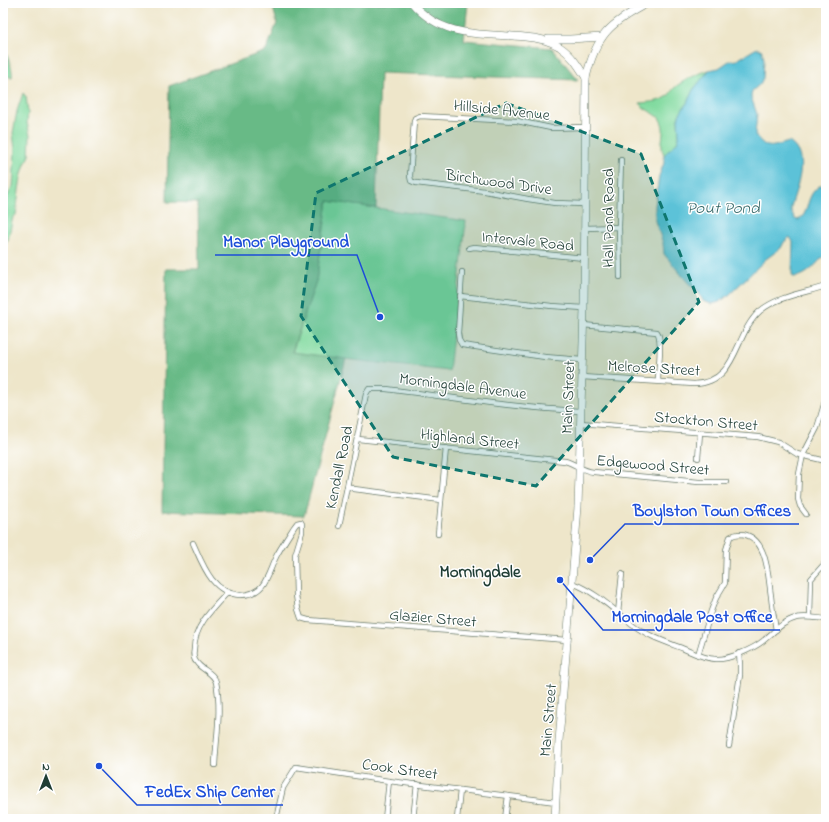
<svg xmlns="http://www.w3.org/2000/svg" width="829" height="822" font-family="'Indie Flower',sans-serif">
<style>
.green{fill:#81da9f;stroke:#508c6a}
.forest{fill:#68ba86;stroke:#447c5d}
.water{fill:#5bc2d8;stroke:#3d8086}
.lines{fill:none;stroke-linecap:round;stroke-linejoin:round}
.street-casing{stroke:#677868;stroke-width:6}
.secondary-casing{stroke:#677868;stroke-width:8}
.street{stroke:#fff;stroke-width:4.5}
.secondary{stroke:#fff;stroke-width:7}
.marked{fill:#0f766e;fill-opacity:0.2;stroke:#0f766e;stroke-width:3;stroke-dasharray:8 5;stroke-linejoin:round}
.labels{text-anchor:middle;stroke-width:3;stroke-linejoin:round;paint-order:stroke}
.street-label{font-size:16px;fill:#1f3d34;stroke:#fff}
.water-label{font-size:17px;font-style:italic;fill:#316565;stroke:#fff}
.neighbourhood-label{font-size:17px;font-weight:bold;fill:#1f3d34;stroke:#fff}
.leader{fill:none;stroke:#1d4ed8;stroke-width:1.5}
.callout-dot{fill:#1d4ed8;stroke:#fff;stroke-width:1.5}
.callout-label{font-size:17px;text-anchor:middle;font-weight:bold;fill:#1d4ed8;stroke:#fff;stroke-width:3;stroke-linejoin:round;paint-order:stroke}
</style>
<rect width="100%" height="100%" fill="#fff"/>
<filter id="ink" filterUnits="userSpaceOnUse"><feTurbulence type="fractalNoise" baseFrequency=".025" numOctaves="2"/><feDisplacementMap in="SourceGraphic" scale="8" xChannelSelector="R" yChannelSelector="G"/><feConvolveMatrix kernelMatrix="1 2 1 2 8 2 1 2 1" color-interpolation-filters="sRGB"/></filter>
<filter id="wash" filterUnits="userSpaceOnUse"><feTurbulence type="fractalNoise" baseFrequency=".012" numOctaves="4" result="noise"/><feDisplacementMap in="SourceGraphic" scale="16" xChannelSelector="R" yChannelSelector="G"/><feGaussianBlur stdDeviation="0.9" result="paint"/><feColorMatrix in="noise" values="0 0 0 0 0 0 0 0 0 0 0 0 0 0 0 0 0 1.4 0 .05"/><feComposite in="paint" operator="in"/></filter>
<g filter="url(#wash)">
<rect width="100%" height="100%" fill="#eee6ca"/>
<g class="green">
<path d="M3,47C7,55 13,68 12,77L6,76L3,73Z"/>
<path d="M709,70L693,90L687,103L680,113L678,119L679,137L677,142L664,155C658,142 667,132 661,121C657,112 645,112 640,103C649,102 661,102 668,96C671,93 673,88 678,85C688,78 698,74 709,70Z"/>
<path d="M23,93L26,97L28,112L27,123L30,135L29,158C20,167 18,201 16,215L13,217L8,240L3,248V204L13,186L15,150L13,133L17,111Z"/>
<path d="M328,201L466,221L449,371L292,353L316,281Z"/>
</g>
<path class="forest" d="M272,3H468L464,40L552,48L578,80L380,73L376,208L328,201L316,281L292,352L346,359L304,516L162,511L166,269H199L198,203L167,202L169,86L266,51L277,23Z"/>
<path class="water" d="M757,48L762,50L764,59L763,78L760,84L752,91L751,97L757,114L755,135C768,151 770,147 789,142C811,156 796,188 791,207V211L795,219L798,220C811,213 804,195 821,185L826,186V254C816,263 808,277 793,277L792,274L793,242L790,237L784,242L781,248L766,259L729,295L719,302L712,304L703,301L699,292L689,284L664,254L663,243L655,221V206L659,176L664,163V155L677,142L679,137L678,119L680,113L687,103L693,90L709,70L719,68L729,61L737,60Z"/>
</g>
<g filter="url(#ink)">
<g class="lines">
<g class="street-casing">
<g id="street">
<path d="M585,204L555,203L528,199L485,191L416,183L411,181L410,176L414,121L415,118L420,116L517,121L551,128L585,127"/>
<path d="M585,228L619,227"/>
<path d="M469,248L474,247L584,258"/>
<path d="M462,272L458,333L459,340L462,345L545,357L582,360"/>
<path d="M620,277L619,227L621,160"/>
<path d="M460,296L552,306L584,308"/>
<path d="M583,325L657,332C663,339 658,370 658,381"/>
<path d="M582,377L694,384C739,382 733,335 760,311C778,296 805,293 826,286"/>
<path d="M580,423L758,437L778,442L797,454L826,461"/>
<path d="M358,439L565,461C576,464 582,471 594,472L699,482H726"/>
<path d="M698,458L700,433"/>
<path d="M348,486L354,489L441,500"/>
<path d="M806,514L800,506L798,499L799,474L803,455L817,428L826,398"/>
<path d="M339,526L366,394L369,389H386C450,397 515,408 580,411"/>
<path d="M438,534L446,448"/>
<path d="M193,543C203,565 212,593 240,595C248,595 256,593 262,586C269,577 272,563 278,553C283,544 289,535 294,527L297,523L301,522L302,524V532L295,555L296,595L298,609L301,618L308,620L567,640"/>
<path d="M572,583C594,591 613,609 632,624C647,636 666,642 684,649C693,653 705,659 716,659C728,660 753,649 763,641C773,633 783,621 796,618C805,616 816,618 826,619"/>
<path d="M618,613L622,574"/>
<path d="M810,617L811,579L826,562"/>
<path d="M698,655L711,611L716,598L725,583L726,550L730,537C733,535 737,534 741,534C768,536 768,577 771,596C772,607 774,618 776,630"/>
<path d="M729,746L740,675V665L739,653"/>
<path d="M215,765C216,738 222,710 216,682C214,673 202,670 197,663C193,659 193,654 194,649C194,626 213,608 228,592"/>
<path d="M276,819L283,788L296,767L389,781L556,802"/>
<path d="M385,819L389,781"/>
<path d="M413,819L417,784"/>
<path d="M457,819L460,790"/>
<path d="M505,819L508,796"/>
</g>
</g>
<g class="secondary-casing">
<g id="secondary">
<path d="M412,3C443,39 482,33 525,37C538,38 550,40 560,47C572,55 579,67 586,78"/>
<path d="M548,39H570L602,37"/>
<path d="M555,819L559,741L578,507L584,308L586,78C596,35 610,23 648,3"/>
</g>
</g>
<use href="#street" class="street"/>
<use href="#secondary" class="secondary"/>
</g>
</g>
<path class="marked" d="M506,103L641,154L699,302L536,486L393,457L301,316L316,193Z"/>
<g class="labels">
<g class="street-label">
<text transform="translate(502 109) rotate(6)" y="6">Hillside Avenue</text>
<text transform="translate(499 181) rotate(8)" y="6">Birchwood Drive</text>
<text transform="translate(607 218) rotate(-90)" y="6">Hall Pond Road</text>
<text transform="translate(528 240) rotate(6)" y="6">Intervale Road</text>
<text transform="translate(654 367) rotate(3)" y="6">Melrose Street</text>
<text transform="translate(463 385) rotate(7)" y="6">Morningdale Avenue</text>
<text transform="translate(567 397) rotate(-88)" y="6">Main Street</text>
<text transform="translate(706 420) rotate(5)" y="6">Stockton Street</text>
<text transform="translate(470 438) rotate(6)" y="6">Highland Street</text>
<text transform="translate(653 464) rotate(5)" y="6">Edgewood Street</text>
<text transform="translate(338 467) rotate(-78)" y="6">Kendall Road</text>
<text transform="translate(433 617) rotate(5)" y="6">Glazier Street</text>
<text transform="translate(547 720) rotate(-85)" y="6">Main Street</text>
<text transform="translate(400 768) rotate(8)" y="6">Cook Street</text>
</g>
<g class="water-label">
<text x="723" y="213">Pout Pond</text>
</g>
<g class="neighbourhood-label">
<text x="480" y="577">Morningdale</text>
</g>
</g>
<path class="leader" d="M380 317L357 255H215M590 560L625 524H799M560 580L603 630H780M99 766L137 805H283"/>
<g class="callout-dot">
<circle cx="380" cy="317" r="4"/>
<circle cx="590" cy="560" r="4"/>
<circle cx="560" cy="580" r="4"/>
<circle cx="99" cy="766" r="4"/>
</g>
<g class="callout-label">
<text x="286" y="247">Manor Playground</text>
<text x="712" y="516">Boylston Town Offices</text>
<text x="692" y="622">Morningdale Post Office</text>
<text x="210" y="797">FedEx Ship Center</text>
</g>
<rect width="829" height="822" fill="none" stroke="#fff" stroke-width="16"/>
<g transform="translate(46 776)" stroke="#ffffff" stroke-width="3" paint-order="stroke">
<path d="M0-3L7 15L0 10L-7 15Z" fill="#1f3d34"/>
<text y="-6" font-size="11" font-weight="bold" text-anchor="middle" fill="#1f3d34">N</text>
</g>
</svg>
